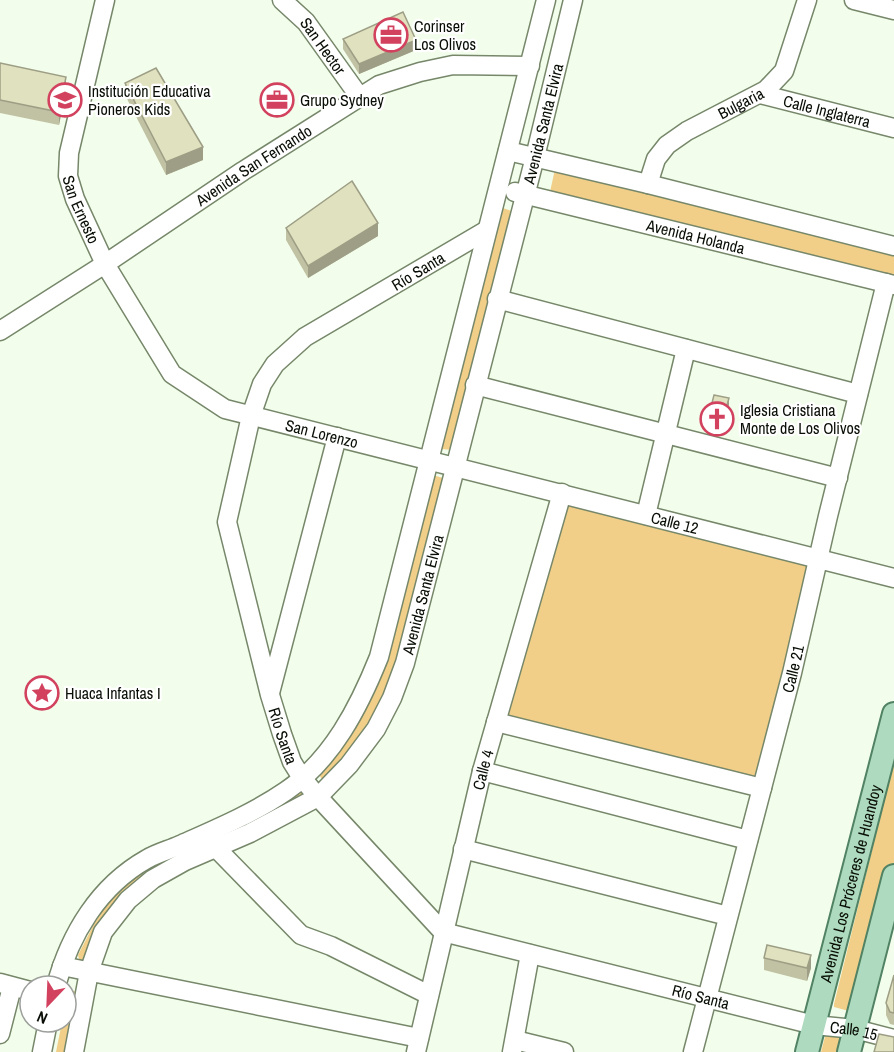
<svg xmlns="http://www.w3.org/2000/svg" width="894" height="1052" font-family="'Archivo Narrow',sans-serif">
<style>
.green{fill:#f1cf89}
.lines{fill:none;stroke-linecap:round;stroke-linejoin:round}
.minor-casing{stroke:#76876a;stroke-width:21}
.major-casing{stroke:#518263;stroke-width:26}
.minor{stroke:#fff;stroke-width:18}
.major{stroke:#aedabf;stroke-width:22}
.wall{fill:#c1c2a3}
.shaded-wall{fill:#9d9e85}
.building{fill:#e0e1be;stroke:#9d9e85;stroke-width:1.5}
.labels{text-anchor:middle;stroke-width:4.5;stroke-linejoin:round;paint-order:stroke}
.poi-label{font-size:16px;fill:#080e05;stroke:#fff;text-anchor:start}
.street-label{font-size:16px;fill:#080e05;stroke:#fff}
</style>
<rect width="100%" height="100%" fill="#f2feeb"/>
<g class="green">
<path d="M555,169L894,256V280L550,192Z"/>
<path d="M503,208L514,212L452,450L442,449L441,446Z"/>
<path d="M433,475L446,479L403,651L369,730L343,763L324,779L321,778L319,774L354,732L380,679Z"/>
<path d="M562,502L813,563L757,783L504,722Z"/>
<path d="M894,761V862L856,1013L834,1007V1004Z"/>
<path d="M298,792H301L304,796L168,864L87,962L80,963L78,955L94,924L108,903L134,879L160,863Z"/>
<path d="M70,990L78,992L69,1052H56L62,1022H66V1006Z"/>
<path d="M826,1033L846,1038V1052H821Z"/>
</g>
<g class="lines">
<g class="minor-casing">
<g id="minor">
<path id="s1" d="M105,0L69,153L68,176L75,199L105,264L172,374L225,409L894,578"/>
<path id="s2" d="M282,0L306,22L359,96"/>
<path d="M854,0L894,10"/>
<path id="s3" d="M760,94L894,128"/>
<path d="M508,151L648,184L894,246"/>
<path id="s4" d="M648,184L656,159L667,145L687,131L766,90L784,71L807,0"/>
<path id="s5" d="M515,192L894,285"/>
<path id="s6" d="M487,230L305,337L275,364L262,384L251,416L227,522L270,695L282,734L292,762L302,778L318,797L443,932L814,1025L855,1029L894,1039"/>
<path d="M497,299L858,394"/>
<path id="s7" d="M0,331L105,264L243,171L379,85L420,72L453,65L530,66"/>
<path d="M475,385L838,478"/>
<path d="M646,515L686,349"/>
<path d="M270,693L337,437"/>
<path d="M496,722L762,788"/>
<path d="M482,771L748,840"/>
<path d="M217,849L301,935L331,946L429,995"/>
<path d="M463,849L728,916"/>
<path d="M62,966L419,1038"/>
<path d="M0,983L30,991"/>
<path d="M56,986C70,934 99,886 147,859C157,853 169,850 180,845C216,829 254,813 286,791C332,760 359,707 379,657L546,0"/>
<path d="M0,1034L12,987"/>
<path d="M515,1040L564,1052"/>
<path d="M42,1052L48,1022"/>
<path id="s8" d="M74,1052L89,972L103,932L128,900L153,879L185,861L250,833L318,797L349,765L376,729L392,698L405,663L535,157L573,0"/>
<path id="s9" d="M416,1052L482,771L562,493"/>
<path d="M512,1052L530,954"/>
<path id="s10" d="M693,1052L792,673L828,516L886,283"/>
</g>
</g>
<g class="major-casing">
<g id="major">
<path id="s11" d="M807,1052L894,714"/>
<path d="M849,1052L894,876"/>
</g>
</g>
<use href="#minor" class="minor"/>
<use href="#major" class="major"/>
</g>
<g class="wall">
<path d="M343,39L416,50L359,74L343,49Z"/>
<path d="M0,63L66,89L59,125L0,113Z"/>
<path d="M125,83L203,160L166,175L125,95Z"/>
<path d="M286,228L378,236L308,278L286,240Z"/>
<path d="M729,405L720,436L706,433V426Z"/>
<path d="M764,958L811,968L807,981L764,970Z"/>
<path d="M894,975V1025L890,1024L886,1015V1003Z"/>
</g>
<g class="shaded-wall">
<path d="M416,40V50L359,74V64Z"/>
<path d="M66,77V89L59,125V112Z"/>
<path d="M203,147V160L166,175V162Z"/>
<path d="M378,223V236L308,278V266Z"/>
<path d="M729,398V405L720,436V430Z"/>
<path d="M811,955V968L807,981V968Z"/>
</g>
<g class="building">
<path d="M403,12L416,40L359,64L343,39Z"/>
<path d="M0,63L66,77L59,112L0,100Z"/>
<path d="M156,68L203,147L166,162L125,83Z"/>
<path d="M352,181L378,223L308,266L286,228Z"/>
<path d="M714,395L729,398L720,430L706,426Z"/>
<path d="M767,945L811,955L807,968L764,958Z"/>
<path d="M894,975V1013L890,1012L886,1003Z"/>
<path d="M879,1034L894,1037V1052H874Z"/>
</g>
<defs>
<g id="office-ring" transform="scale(1.725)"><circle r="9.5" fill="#fff" stroke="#d2425f" stroke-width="1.5"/><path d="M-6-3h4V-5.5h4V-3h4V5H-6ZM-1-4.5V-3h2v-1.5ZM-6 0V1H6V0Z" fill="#d2425f"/></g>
<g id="school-ring" transform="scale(1.725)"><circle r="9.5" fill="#fff" stroke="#d2425f" stroke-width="1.5"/><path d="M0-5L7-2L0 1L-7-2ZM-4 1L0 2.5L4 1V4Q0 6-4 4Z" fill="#d2425f"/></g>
<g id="church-ring" transform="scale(1.725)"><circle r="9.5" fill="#fff" stroke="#d2425f" stroke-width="1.5"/><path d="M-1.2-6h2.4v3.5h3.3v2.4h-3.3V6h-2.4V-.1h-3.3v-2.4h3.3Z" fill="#d2425f"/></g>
<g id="sight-ring" transform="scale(1.725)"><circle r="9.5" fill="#fff" stroke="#d2425f" stroke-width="1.5"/><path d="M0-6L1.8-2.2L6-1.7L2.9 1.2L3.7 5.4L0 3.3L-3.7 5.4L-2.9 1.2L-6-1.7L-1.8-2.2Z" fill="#d2425f"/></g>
</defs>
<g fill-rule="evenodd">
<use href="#office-ring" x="391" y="35"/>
<use href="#school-ring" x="65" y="100"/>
<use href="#office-ring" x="277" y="100"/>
<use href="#church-ring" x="717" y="419"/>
<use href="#sight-ring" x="42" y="693"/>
</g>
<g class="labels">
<g class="poi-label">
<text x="414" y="32">Corinser<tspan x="414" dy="18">Los Olivos</tspan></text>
<text x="88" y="97">Institución Educativa<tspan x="88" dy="18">Pioneros Kids</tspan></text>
<text x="300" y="106">Grupo Sydney</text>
<text x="740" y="416">Iglesia Cristiana<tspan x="740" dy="18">Monte de Los Olivos</tspan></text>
<text x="65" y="699">Huaca Infantas I</text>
</g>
<g class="street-label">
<text dy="6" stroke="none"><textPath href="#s2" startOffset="62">San Hector</textPath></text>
<text dy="6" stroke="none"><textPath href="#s4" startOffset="129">Bulgaria</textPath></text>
<text dy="6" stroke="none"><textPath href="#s3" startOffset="69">Calle Inglaterra</textPath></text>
<text dy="6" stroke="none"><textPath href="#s8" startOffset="1100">Avenida Santa Elvira</textPath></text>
<text dy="6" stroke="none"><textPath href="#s7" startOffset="303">Avenida San Fernando</textPath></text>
<text dy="6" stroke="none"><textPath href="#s1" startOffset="216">San Ernesto</textPath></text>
<text dy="6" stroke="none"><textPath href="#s5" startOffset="186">Avenida Holanda</textPath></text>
<text transform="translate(418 271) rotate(-31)" y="6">Río Santa</text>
<text dy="6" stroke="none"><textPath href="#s1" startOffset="568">San Lorenzo</textPath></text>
<text dy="6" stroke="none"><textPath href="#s1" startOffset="932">Calle 12</textPath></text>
<text dy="6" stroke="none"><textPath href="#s8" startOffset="614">Avenida Santa Elvira</textPath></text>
<text dy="6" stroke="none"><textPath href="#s10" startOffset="396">Calle 21</textPath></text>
<text dy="6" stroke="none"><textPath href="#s6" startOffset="639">Río Santa</textPath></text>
<text dy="6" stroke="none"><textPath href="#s9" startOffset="290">Calle 4</textPath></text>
<text dy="6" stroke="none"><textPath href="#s11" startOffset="174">Avenida Los Próceres de Huandoy</textPath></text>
<text dy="6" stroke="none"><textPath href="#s6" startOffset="1160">Río Santa</textPath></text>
<text dy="6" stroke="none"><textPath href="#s6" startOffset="1317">Calle 15</textPath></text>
</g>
</g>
<g transform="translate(48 1004) rotate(203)"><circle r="28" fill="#ffffff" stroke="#9c9f9b" stroke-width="1.5"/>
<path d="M0-4.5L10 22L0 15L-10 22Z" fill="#d2425f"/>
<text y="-9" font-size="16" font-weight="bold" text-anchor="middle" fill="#080e05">N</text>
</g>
</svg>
